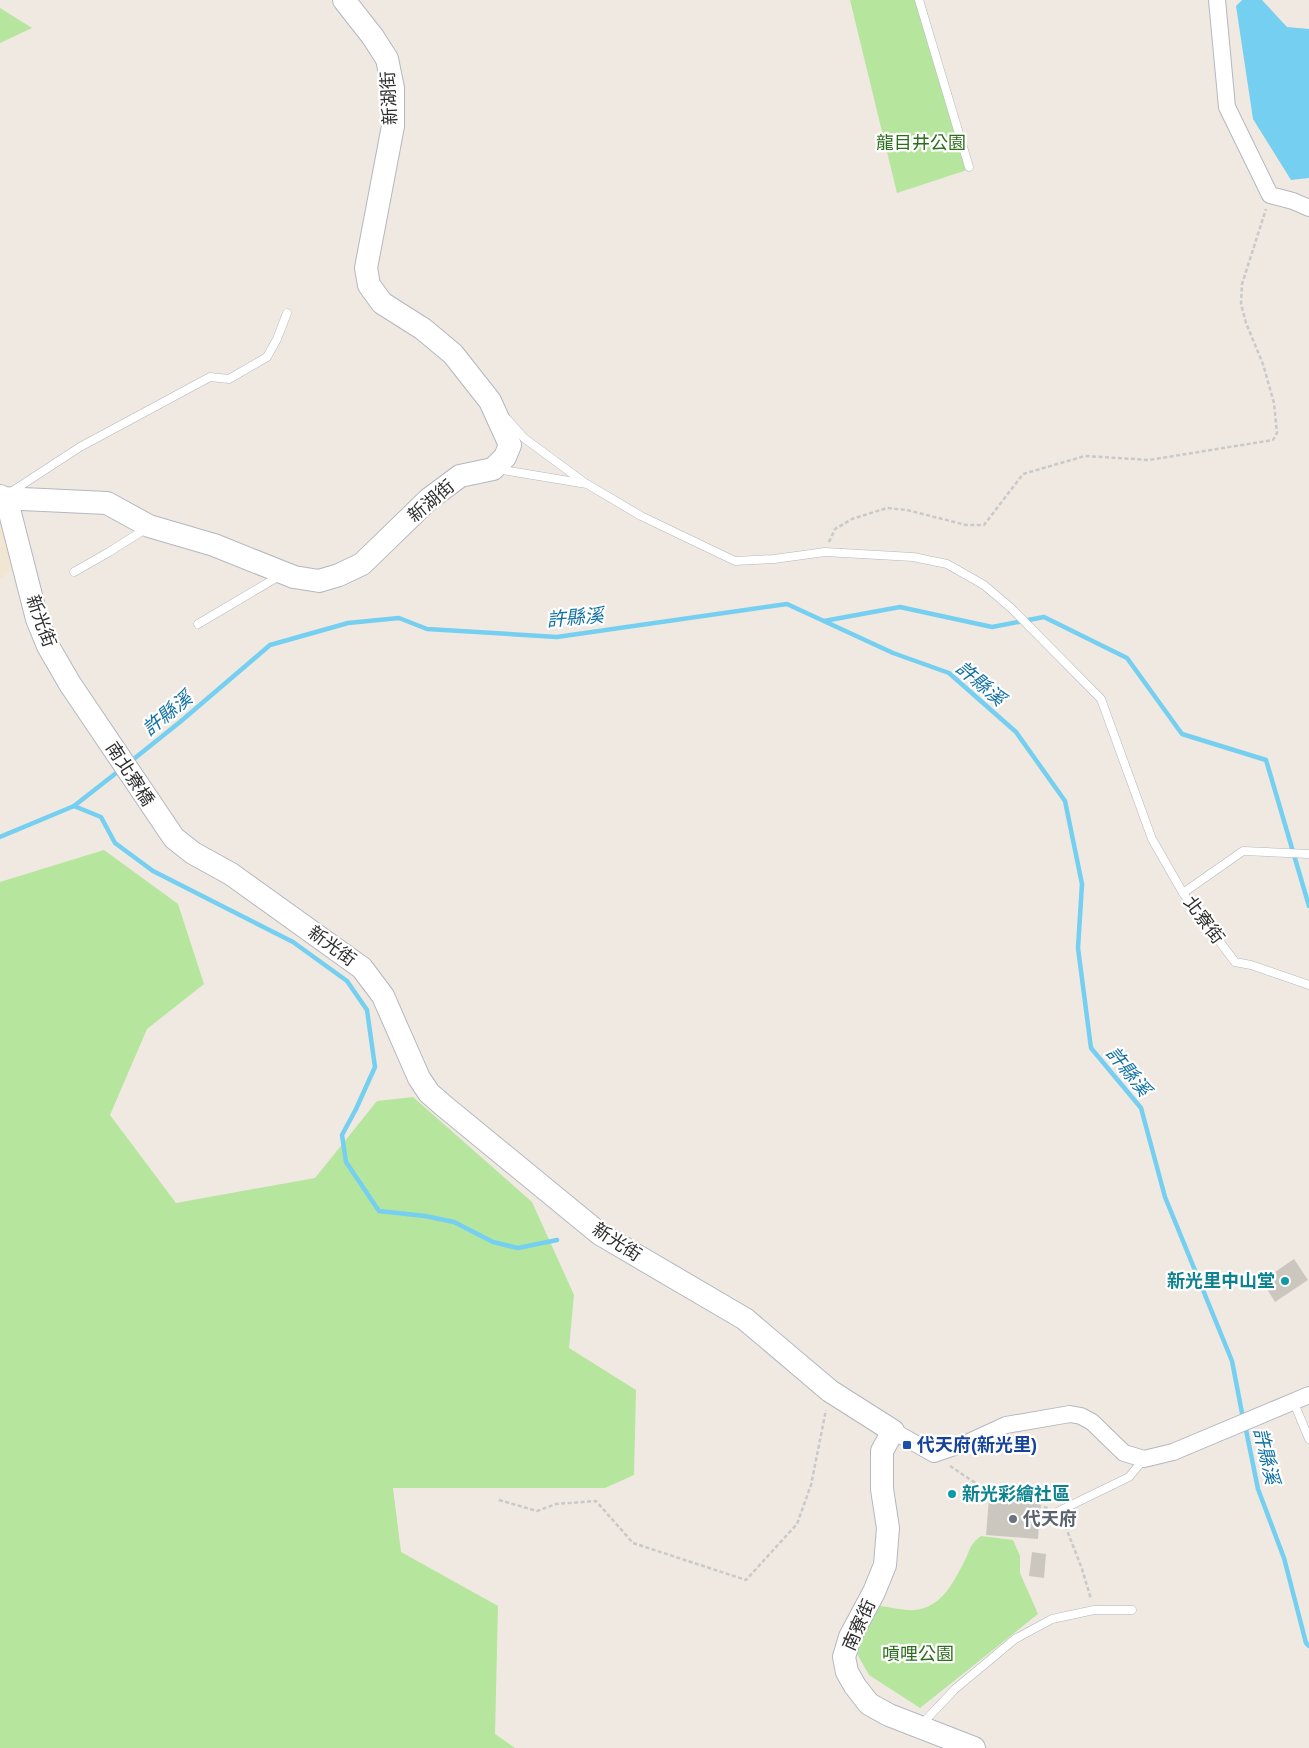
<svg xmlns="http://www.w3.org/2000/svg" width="1309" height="1748" font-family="Helvetica,'Noto Sans TC',sans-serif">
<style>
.education{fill:#f0e6d1}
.green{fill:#b6e59e}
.water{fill:#75cff0}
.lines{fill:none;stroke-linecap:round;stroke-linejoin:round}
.stream{stroke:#75cff0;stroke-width:4.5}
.building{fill:#cbc7bf}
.lane-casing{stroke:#b4b7c1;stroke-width:9}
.street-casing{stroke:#b4b7c1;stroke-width:18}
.secondary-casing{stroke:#b4b7c1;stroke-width:24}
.path{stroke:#c9c9c9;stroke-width:2.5;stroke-dasharray:4 2.5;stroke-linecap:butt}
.lane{stroke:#fff;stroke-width:8}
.street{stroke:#fff;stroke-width:16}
.secondary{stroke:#fff;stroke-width:22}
.culture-dot{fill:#0f9aa8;stroke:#fff;stroke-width:2}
.transit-dot{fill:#1a4fb4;stroke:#fff;stroke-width:2}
.worship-dot{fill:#6b7280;stroke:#fff;stroke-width:2}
.labels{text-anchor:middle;stroke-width:4.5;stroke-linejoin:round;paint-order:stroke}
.street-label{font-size:18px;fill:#2e2e2e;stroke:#fff}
.park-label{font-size:18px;fill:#2c6e1b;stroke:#fff}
.culture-label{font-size:18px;font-weight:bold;fill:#0d838f;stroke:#fff;text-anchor:end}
.transit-label{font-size:18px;font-weight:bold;fill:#164399;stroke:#fff;text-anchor:start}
.worship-label{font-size:18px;font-weight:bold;fill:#5b616d;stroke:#fff;text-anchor:start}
.water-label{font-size:19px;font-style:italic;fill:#0d6fa3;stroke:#fff}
</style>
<rect width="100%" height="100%" fill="#efe9e1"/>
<path class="education" d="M0,506L17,567L0,579Z"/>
<g class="green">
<path d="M850,0H918L967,170L897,193Z"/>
<path d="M0,8L32,28L0,43Z"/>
<path d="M104,850L178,904L204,984L147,1029L110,1115L176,1203L315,1178L377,1101L413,1097L532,1202L574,1295L569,1348L636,1390L634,1475L605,1488H393L401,1552L498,1606L495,1734L515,1748H0V882Z"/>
<path d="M981,1536L1013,1540L1020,1556V1573L1038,1614L920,1708L869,1675L856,1652L873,1605C885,1606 904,1611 915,1610C941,1607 952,1585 963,1564C971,1550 968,1546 981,1536Z"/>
</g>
<path class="water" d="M1242,0H1262L1287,27L1309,29V178L1291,180L1253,119L1236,6Z"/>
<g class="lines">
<g class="stream">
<path d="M824,621L900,607L992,627L1044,617L1127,658L1182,734L1266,760L1309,906"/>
<path d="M130,762L180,722L270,645L348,623L399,618L427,629L557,637L787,604L893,653L949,673L1016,732L1065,801L1082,884L1078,948L1091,1048L1141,1108L1165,1197L1232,1361L1243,1418"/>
<path d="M74,806L101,817L115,843L153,871L293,942L347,981L367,1010L375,1067L356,1109L342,1135L346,1162L379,1211L425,1216L454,1222L493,1242L518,1248L557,1240"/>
<path d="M0,837L74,806L120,770"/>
<path d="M1245,1425L1258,1489L1284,1558L1306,1643L1309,1646"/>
</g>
</g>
<g class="building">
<path d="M1294,1259L1308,1280L1275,1302L1262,1281Z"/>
<path d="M989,1498L1040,1502L1038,1539L986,1535Z"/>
<path d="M1032,1552L1046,1554L1044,1578L1029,1576Z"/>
</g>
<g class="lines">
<g class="lane-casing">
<g id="lane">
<path d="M919,0L969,167"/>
<path d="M507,419L524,438L585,483"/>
<path d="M497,469L587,484L641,516L735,561L774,559L825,552L913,557L947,564L984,585L1011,608L1101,699L1152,839L1183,893L1235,962L1251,965L1309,985"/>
<path d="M11,492L80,447L210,377L229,379L267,357L277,339L287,313"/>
<path d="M74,572L109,552L147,528"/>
<path d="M198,624L281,575"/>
<path d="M1183,893L1243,851L1309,854"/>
<path d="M1294,1403L1309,1439"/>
<path d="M1059,1511L1129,1477L1144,1459"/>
<path d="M921,1725L955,1689L1015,1639L1052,1619L1094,1610H1132"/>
</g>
</g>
<g class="street-casing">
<g id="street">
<path d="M1217,0L1227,107L1270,195L1293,201L1309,208"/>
<path d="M893,1431L934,1454L969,1442L1006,1425L1070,1414L1081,1416L1092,1422L1124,1453L1144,1459L1173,1452L1309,1395"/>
</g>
</g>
<g class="secondary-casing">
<g id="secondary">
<path d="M0,496L10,513L37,619L48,646L70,684L174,838L193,853L231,874L362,968L383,996L419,1078L429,1093L444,1106L600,1234L745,1319L830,1391L893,1431L882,1451V1489L888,1528L885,1565L874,1592L850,1637L844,1657L847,1672L855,1686L869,1704L889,1715L974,1748"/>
<path d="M1,498L107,503L149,526L214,545L294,577L319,581L339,575L362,564L429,499L460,476L493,469L505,457L510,445L490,401L453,354L423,329L382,303L369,285L366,268L393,126V88L387,59L373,37L344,0"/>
</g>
</g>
<g class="path">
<path d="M829,542L835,529L852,519L887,508L907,510L966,525H984L1023,474L1085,456L1149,460L1273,440L1277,433L1274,403L1263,364L1246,323L1241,304L1242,284L1266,209"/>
<path d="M950,1466L995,1496L1048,1508"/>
<path d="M499,1500L537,1511L556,1504L596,1501L633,1543L746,1580L797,1524L811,1485L826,1410"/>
<path d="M1063,1520L1082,1569L1091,1599"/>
</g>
<use href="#lane" class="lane"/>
<use href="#street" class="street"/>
<use href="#secondary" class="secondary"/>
</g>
<g class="culture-dot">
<circle cx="1285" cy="1281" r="5"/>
<circle cx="952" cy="1494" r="5"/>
</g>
<rect class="transit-dot" x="902" y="1440" width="10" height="10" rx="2.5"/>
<circle class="worship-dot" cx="1013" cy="1519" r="5"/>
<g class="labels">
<g class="street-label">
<text transform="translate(389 98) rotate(-93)" y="6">新湖街</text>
<text transform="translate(431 501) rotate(-40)" y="6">新湖街</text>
<text transform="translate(41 621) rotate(70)" y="6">新光街</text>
<text transform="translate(130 774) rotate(57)" y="6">南北寮橋</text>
<text transform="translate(1204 920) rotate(53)" y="6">北寮街</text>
<text transform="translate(332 946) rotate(36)" y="6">新光街</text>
<text transform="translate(617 1242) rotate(33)" y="6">新光街</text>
<text transform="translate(859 1625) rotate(-66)" y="6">南寮街</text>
</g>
<g class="park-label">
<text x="921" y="149">龍目井公園</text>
<text x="918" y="1660">嗊哩公園</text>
</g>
<g class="culture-label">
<text x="1275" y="1287">新光里中山堂</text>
<text x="962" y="1500" text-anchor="start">新光彩繪社區</text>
</g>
<g class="transit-label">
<text x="917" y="1451">代天府(新光里)</text>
</g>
<g class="worship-label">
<text x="1023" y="1525">代天府</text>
</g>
<g class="water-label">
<text transform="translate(575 617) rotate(-5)" y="7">許縣溪</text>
<text transform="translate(981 683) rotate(40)" y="7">許縣溪</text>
<text transform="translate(167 713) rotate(-39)" y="7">許縣溪</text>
<text transform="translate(1129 1071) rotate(51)" y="7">許縣溪</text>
<text transform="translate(1267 1456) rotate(77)" y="7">許縣溪</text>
</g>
</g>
</svg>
